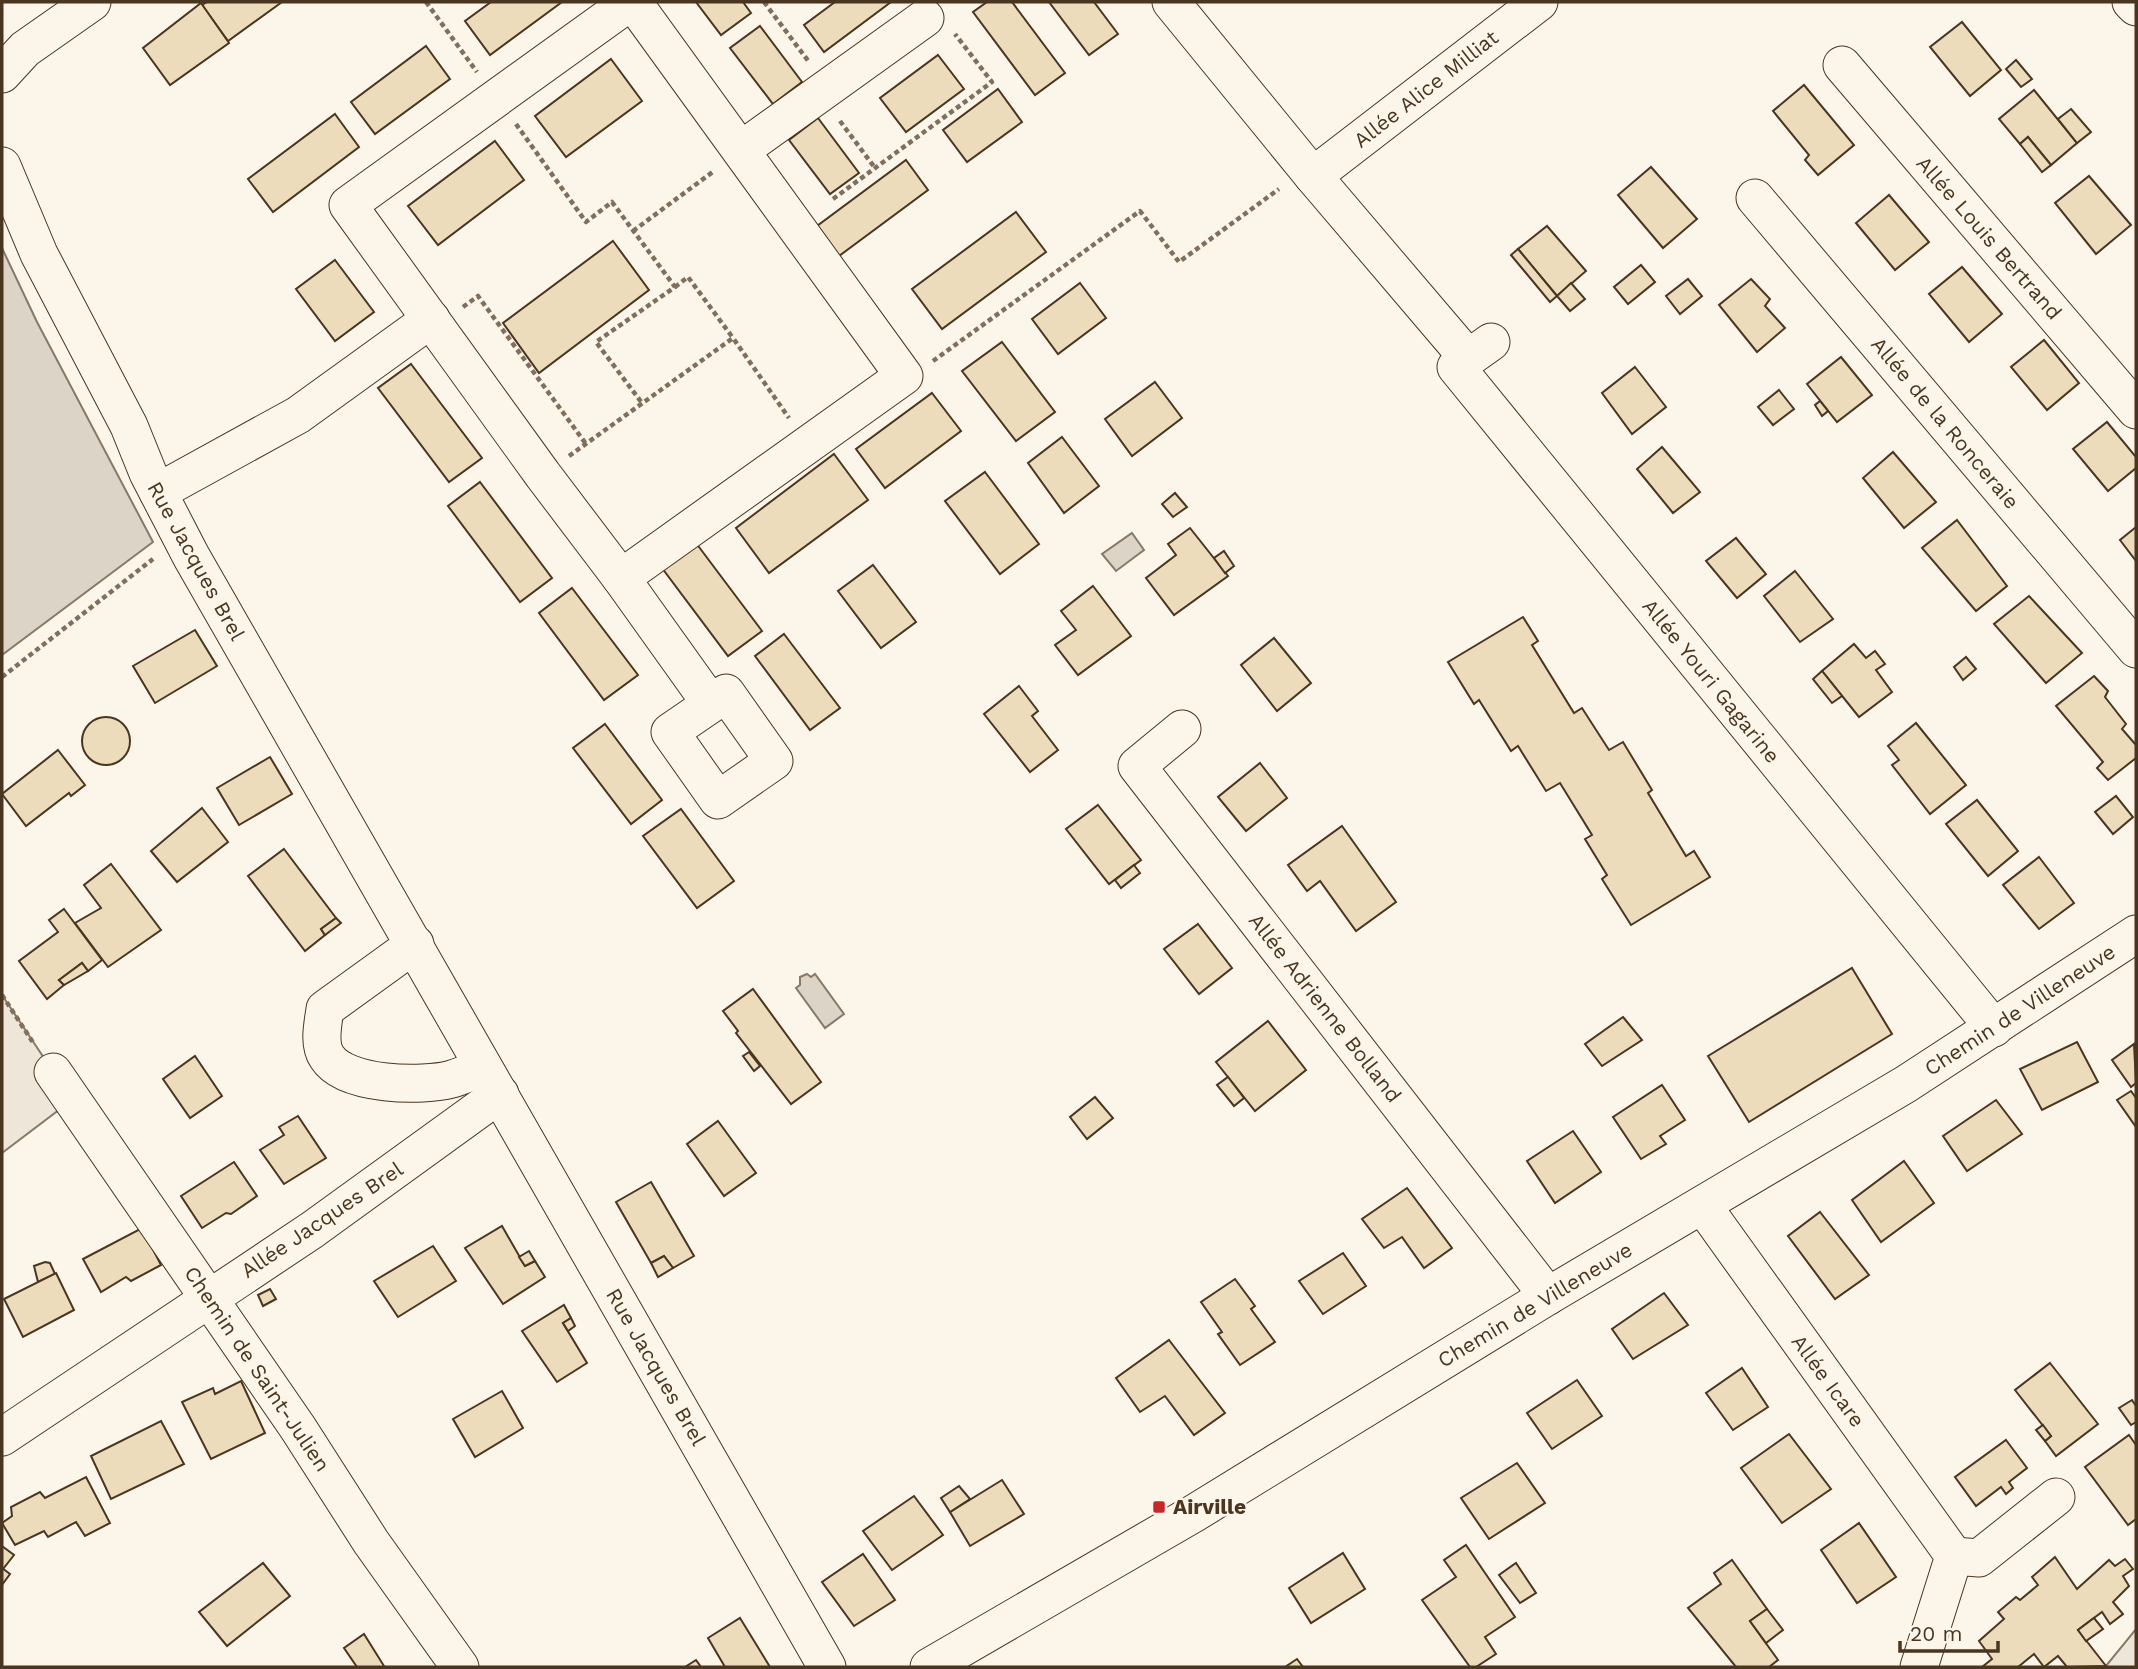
<svg xmlns="http://www.w3.org/2000/svg" width="2138" height="1669" font-family="'Work Sans',sans-serif">
<style>
.green{fill:#ede6d9;stroke:#887966;stroke-width:2}
.parking{fill:#ede7d9;stroke:#887966;stroke-width:2}
.water{fill:#dcd4c6;stroke:#887966;stroke-width:2}
.building{fill:#ecdcbc;stroke:#4a3520;stroke-width:2}
.lines{fill:none;stroke-linecap:round;stroke-linejoin:round}
.minor-casing{stroke:#4a3520;stroke-width:39}
.path{stroke:#7f6f5c;stroke-width:4.5;stroke-dasharray:5 3.5;stroke-linecap:butt}
.minor{stroke:#fbf6e9;stroke-width:37}
.poi-dot{fill:#c62828;stroke:#fbf6e9;stroke-width:2.5}
.labels{text-anchor:middle;stroke-width:5;stroke-linejoin:round;paint-order:stroke}
.street-label{font-size:21px;fill:#4a3520;stroke:#fbf6e9}
.poi-label{font-size:21px;font-weight:bold;fill:#4a3520;stroke:#fbf6e9;text-anchor:start}
</style>
<rect width="100%" height="100%" fill="#fbf6e9"/>
<path class="green" d="M2,995L72,1100L2,1153Z"/>
<path class="parking" d="M2136,1629V1667H2104L2106,1666Z"/>
<g class="water">
<path d="M2,248L37,322L153,542L2,655Z"/>
<path d="M1132,533L1144,550L1116,571L1102,554Z"/>
<path d="M807,974L811,977L815,974L844,1014L825,1028L796,988L800,985V977Z"/>
</g>
<g class="building">
<path d="M207,2H282L228,41L202,5Z"/>
<path d="M491,2H562L490,55L465,21Z"/>
<path d="M696,2H743L751,13L721,35Z"/>
<path d="M835,2H891L824,52L804,25Z"/>
<path d="M987,2H1012L1065,73L1035,95L973,12Z"/>
<path d="M1049,2H1094L1118,34L1089,55Z"/>
<path d="M201,3L229,43L170,85L143,48Z"/>
<path d="M1962,22L2001,70L1970,96L1930,47Z"/>
<path d="M760,26L802,82L773,104L730,48Z"/>
<path d="M426,46L450,79L375,134L351,102Z"/>
<path d="M938,55L964,89L906,132L880,98Z"/>
<path d="M611,59L642,101L566,157L535,116Z"/>
<path d="M2016,60L2032,79L2021,87L2006,69Z"/>
<path d="M1804,85L1854,145L1818,175L1805,160L1809,155L1773,111Z"/>
<path d="M998,89L1022,122L967,162L943,130Z"/>
<path d="M2034,90L2077,143L2051,165L2028,137L2020,144L1999,119Z"/>
<path d="M2071,109L2091,132L2077,143L2058,119Z"/>
<path d="M335,114L359,147L273,212L248,179Z"/>
<path d="M818,118L859,173L830,194L789,140Z"/>
<path d="M2028,137L2051,165L2042,172L2020,144Z"/>
<path d="M495,141L524,180L438,245L408,206Z"/>
<path d="M906,160L928,190L839,256L817,226Z"/>
<path d="M1651,167L1697,219L1663,248L1618,195Z"/>
<path d="M2089,176L2131,225L2096,254L2055,203Z"/>
<path d="M1889,195L1929,242L1895,270L1856,223Z"/>
<path d="M1016,212L1046,252L942,329L912,289Z"/>
<path d="M1547,226L1586,271L1557,296L1518,249Z"/>
<path d="M613,241L649,290L539,373L503,323Z"/>
<path d="M1518,249L1557,296L1550,302L1511,255Z"/>
<path d="M335,260L374,312L335,341L296,289Z"/>
<path d="M1641,265L1655,282L1628,304L1614,287Z"/>
<path d="M1962,267L2002,314L1969,342L1929,294Z"/>
<path d="M1688,279L1702,296L1680,314L1666,296Z"/>
<path d="M1751,279L1770,299L1765,306L1785,328L1757,352L1719,305Z"/>
<path d="M1080,283L1106,318L1058,354L1032,319Z"/>
<path d="M1571,283L1585,299L1570,311L1557,296Z"/>
<path d="M2044,340L2079,383L2047,410L2011,367Z"/>
<path d="M1002,342L1055,412L1016,441L962,371Z"/>
<path d="M1841,357L1872,395L1837,422L1807,384Z"/>
<path d="M411,364L482,458L449,482L378,388Z"/>
<path d="M1635,367L1666,407L1632,434L1602,393Z"/>
<path d="M1155,382L1182,418L1132,456L1105,419Z"/>
<path d="M1779,390L1794,409L1773,425L1758,407Z"/>
<path d="M932,393L961,431L885,488L856,449Z"/>
<path d="M1820,401L1828,411L1822,416L1815,405Z"/>
<path d="M2107,422L2136,457V468L2108,491L2073,449Z"/>
<path d="M1062,437L1099,486L1064,513L1028,463Z"/>
<path d="M1662,447L1700,492L1673,513L1637,469Z"/>
<path d="M1893,452L1936,502L1904,528L1863,478Z"/>
<path d="M834,454L868,500L769,573L736,528Z"/>
<path d="M985,472L1039,544L1000,574L945,501Z"/>
<path d="M480,482L552,578L520,602L448,506Z"/>
<path d="M1175,493L1187,507L1173,517L1162,504Z"/>
<path d="M1957,520L2007,586L1976,611L1922,548Z"/>
<path d="M2136,527V561L2120,540Z"/>
<path d="M1190,528L1228,576L1174,615L1146,578L1176,555L1168,544Z"/>
<path d="M1736,538L1766,574L1737,598L1706,561Z"/>
<path d="M693,539L762,631L728,656L659,564Z"/>
<path d="M1224,551L1234,566L1225,573L1214,558Z"/>
<path d="M873,565L916,622L881,648L838,591Z"/>
<path d="M1795,571L1833,619L1800,642L1764,596Z"/>
<path d="M1093,586L1131,636L1078,675L1055,645L1076,630L1061,611Z"/>
<path d="M572,588L638,675L604,700L539,613Z"/>
<path d="M2029,596L2082,653L2046,683L1994,624Z"/>
<path d="M1523,617L1538,641L1532,645L1574,713L1582,708L1609,750L1623,742L1652,790L1648,793L1686,856L1694,851L1710,877L1631,925L1602,879L1607,875L1585,839L1592,835L1560,783L1546,791L1518,746L1511,751L1479,700L1474,704L1448,662Z"/>
<path d="M195,630L217,666L155,703L133,666Z"/>
<path d="M784,634L840,708L810,730L755,656Z"/>
<path d="M1274,638L1311,683L1277,711L1241,665Z"/>
<path d="M1854,644L1866,658L1875,651L1885,664L1876,670L1892,692L1859,717L1822,671Z"/>
<path d="M1966,657L1976,669L1963,680L1954,667Z"/>
<path d="M1822,671L1842,696L1832,703L1813,679Z"/>
<path d="M2094,676L2108,691L2105,697L2126,724L2122,729L2136,745V758L2108,780L2097,768L2103,762L2056,706Z"/>
<path d="M1019,686L1038,711L1032,716L1058,750L1030,772L984,714Z"/>
<circle cx="106" cy="741" r="24"/>
<path d="M1916,723L1966,785L1930,814L1892,765L1899,760L1888,746Z"/>
<path d="M605,724L662,800L631,824L573,748Z"/>
<path d="M58,750L85,785L71,796L69,793L26,826L2,794Z"/>
<path d="M270,757L292,794L239,825L217,788Z"/>
<path d="M1260,763L1287,798L1246,831L1218,797Z"/>
<path d="M2116,796L2133,817L2113,834L2095,812Z"/>
<path d="M1977,800L2018,851L1988,876L1946,824Z"/>
<path d="M1098,805L1141,860L1109,884L1066,829Z"/>
<path d="M202,808L228,842L177,882L151,851Z"/>
<path d="M681,809L734,881L697,908L643,836Z"/>
<path d="M1342,826L1396,902L1356,931L1320,881L1307,891L1288,865Z"/>
<path d="M284,849L336,918L321,929L325,935L305,951L248,876Z"/>
<path d="M2039,857L2074,903L2039,929L2003,885Z"/>
<path d="M111,864L161,930L108,967L75,923L101,908L84,885Z"/>
<path d="M1134,865L1140,873L1121,888L1115,880Z"/>
<path d="M64,909L102,960L88,971L82,963L59,980L64,985L47,999L19,961L58,932L49,920Z"/>
<path d="M336,918L341,923L325,935L321,929Z"/>
<path d="M1198,924L1232,968L1199,994L1164,949Z"/>
<path d="M82,963L88,971L64,985L59,980Z"/>
<path d="M1852,968L1892,1034L1749,1122L1708,1056Z"/>
<path d="M753,989L821,1082L791,1104L736,1033L738,1031L723,1011Z"/>
<path d="M1623,1017L1642,1040L1602,1066L1585,1044Z"/>
<path d="M1268,1021L1306,1070L1255,1111L1216,1062Z"/>
<path d="M2077,1042L2098,1082L2042,1110L2020,1069Z"/>
<path d="M2134,1044L2136,1083L2131,1087L2112,1060Z"/>
<path d="M749,1052L760,1066L754,1071L743,1056Z"/>
<path d="M195,1056L222,1096L190,1118L163,1079Z"/>
<path d="M1228,1077L1244,1098L1234,1106L1217,1085Z"/>
<path d="M1662,1085L1685,1120L1660,1136L1666,1144L1641,1159L1613,1117Z"/>
<path d="M2131,1091L2136,1098V1127L2117,1100Z"/>
<path d="M1095,1097L1113,1118L1087,1139L1070,1117Z"/>
<path d="M1996,1100L2022,1134L1967,1171L1943,1136Z"/>
<path d="M298,1116L326,1158L284,1184L260,1150L284,1135L279,1127Z"/>
<path d="M718,1121L756,1173L724,1196L687,1144Z"/>
<path d="M1573,1131L1601,1172L1555,1203L1527,1161Z"/>
<path d="M1904,1161L1934,1203L1881,1242L1852,1200Z"/>
<path d="M234,1162L257,1196L231,1214L226,1213L202,1228L181,1196Z"/>
<path d="M651,1182L694,1256L673,1268L664,1256L651,1263L616,1202Z"/>
<path d="M1407,1188L1452,1248L1424,1268L1402,1237L1384,1248L1362,1219Z"/>
<path d="M1820,1212L1869,1275L1835,1299L1788,1236Z"/>
<path d="M502,1226L525,1266L535,1261L545,1277L503,1304L465,1248Z"/>
<path d="M142,1228L161,1265L131,1281L126,1277L101,1292L83,1259Z"/>
<path d="M433,1246L456,1281L398,1317L374,1281Z"/>
<path d="M529,1251L535,1261L525,1266L519,1257Z"/>
<path d="M1343,1253L1366,1286L1323,1314L1299,1281Z"/>
<path d="M664,1256L673,1268L658,1277L651,1263Z"/>
<path d="M45,1262L50,1263L55,1274L38,1282L34,1266Z"/>
<path d="M56,1273L74,1310L23,1337L4,1299Z"/>
<path d="M1235,1279L1255,1306L1251,1309L1275,1342L1240,1365L1218,1334L1222,1332L1201,1302Z"/>
<path d="M270,1289L276,1299L263,1306L258,1295Z"/>
<path d="M1664,1293L1688,1325L1633,1359L1612,1329Z"/>
<path d="M564,1305L571,1318L563,1323L587,1363L557,1382L522,1331Z"/>
<path d="M571,1318L575,1326L568,1331L563,1323Z"/>
<path d="M1169,1340L1225,1413L1194,1435L1165,1396L1140,1412L1116,1378Z"/>
<path d="M2050,1363L2098,1424L2056,1456L2045,1441L2051,1436L2015,1390Z"/>
<path d="M1742,1368L1768,1407L1733,1430L1706,1393Z"/>
<path d="M1577,1380L1602,1416L1552,1449L1527,1413Z"/>
<path d="M241,1381L265,1433L211,1459L182,1402L213,1388L215,1394Z"/>
<path d="M502,1391L523,1428L475,1457L453,1419Z"/>
<path d="M2132,1400L2136,1406V1422L2131,1425L2119,1408Z"/>
<path d="M161,1421L184,1464L111,1499L91,1456Z"/>
<path d="M2043,1425L2051,1436L2045,1441L2036,1430Z"/>
<path d="M1789,1434L1831,1489L1782,1523L1741,1468Z"/>
<path d="M2129,1435L2136,1445V1519L2128,1525L2085,1467Z"/>
<path d="M2006,1440L2027,1468L2009,1482L2013,1488L2006,1494L2001,1487L1976,1506L1955,1477Z"/>
<path d="M1517,1463L1545,1503L1489,1539L1461,1498Z"/>
<path d="M86,1477L110,1523L85,1536L76,1522L48,1537L44,1531L15,1545L2,1523L12,1516L11,1507L40,1492L45,1498Z"/>
<path d="M1002,1480L1024,1514L970,1546L950,1512Z"/>
<path d="M959,1486L970,1499L950,1512L941,1498Z"/>
<path d="M914,1496L943,1535L892,1570L863,1531Z"/>
<path d="M1859,1523L1896,1577L1857,1603L1821,1550Z"/>
<path d="M1466,1545L1515,1617L1485,1637L1496,1654L1476,1667H1470L1422,1600L1456,1577L1444,1560Z"/>
<path d="M2,1546L14,1555L3,1569L2,1568Z"/>
<path d="M1343,1553L1365,1589L1311,1623L1289,1588Z"/>
<path d="M863,1554L895,1600L854,1626L822,1582Z"/>
<path d="M2055,1557L2077,1589L2109,1560L2115,1566L2125,1559L2133,1569L2123,1576L2129,1586L2113,1602L2123,1614L2110,1624L2102,1612L2078,1630L2106,1666L2067,1667L2058,1656L2044,1667L2034,1654L2018,1667H1982L1992,1659L1979,1641L2004,1619L1998,1612L2016,1597L2020,1600L2038,1585L2032,1577Z"/>
<path d="M1732,1560L1767,1609L1750,1621L1778,1660L1769,1667H1736L1688,1608L1721,1584L1714,1573Z"/>
<path d="M263,1563L290,1596L227,1646L199,1612Z"/>
<path d="M1516,1563L1536,1593L1520,1603L1499,1575Z"/>
<path d="M2,1568L10,1574L2,1585Z"/>
<path d="M1767,1609L1783,1630L1766,1643L1750,1621Z"/>
<path d="M740,1618L770,1667H725L708,1638Z"/>
<path d="M2094,1618L2103,1629L2086,1641L2078,1630Z"/>
<path d="M364,1634L384,1666L383,1667H357L344,1648Z"/>
<path d="M1297,1659L1303,1667H1285Z"/>
<path d="M696,1660L701,1667H685Z"/>
</g>
<g class="lines">
<g class="minor-casing">
<g id="minor">
<path d="M630,2L348,205L543,475L621,578L904,376L633,2"/>
<path d="M1171,2L1313,176L1468,358"/>
<path d="M2131,2L2136,7"/>
<path d="M1842,65L2136,410"/>
<path d="M2,74L25,49L92,2"/>
<path d="M741,150L925,18"/>
<path d="M2,166L39,254L129,426L148,473L191,556L827,1667"/>
<path d="M1313,176L1539,2"/>
<path d="M1755,198L2136,649"/>
<path d="M1491,342L1456,367L1994,1028"/>
<path d="M158,492L298,415L431,319"/>
<path d="M621,578L711,704L670,732L718,800L774,761L726,693L711,704"/>
<path d="M1182,729L1137,766L1548,1296"/>
<path d="M415,944L325,1009C323,1024 318,1044 327,1057C345,1086 423,1087 452,1079C462,1076 473,1071 483,1067"/>
<path d="M53,1072L298,1428L371,1542L460,1667"/>
<path d="M1703,1206L1954,1556L1919,1667"/>
<path d="M2,1437L312,1230L500,1094"/>
<path d="M1954,1556L1979,1558L2056,1497"/>
<path d="M929,1667L1193,1514L1548,1296L1906,1084L2136,934"/>
</g>
</g>
<g class="path">
<path d="M426,2L477,72"/>
<path d="M764,2L809,62"/>
<path d="M840,121L875,168"/>
<path d="M516,124L586,222L612,202L675,287L596,342L642,403"/>
<path d="M833,199L992,82L955,34"/>
<path d="M633,231L714,171"/>
<path d="M675,287L688,277L733,338"/>
<path d="M463,307L478,296L586,444"/>
<path d="M933,361L1140,211L1179,262L1279,189"/>
<path d="M569,456L733,338L789,418"/>
<path d="M2,677L153,559"/>
<path d="M2,995L34,1044"/>
</g>
<use href="#minor" class="minor"/>
</g>
<rect class="poi-dot" x="1152" y="1500" width="14" height="14" rx="3.5"/>
<g class="labels">
<g class="street-label">
<text transform="translate(1426 89) rotate(-38)" y="7">Allée Alice Milliat</text>
<text transform="translate(1989 238) rotate(49)" y="7">Allée Louis Bertrand</text>
<text transform="translate(1945 423) rotate(50)" y="7">Allée de la Ronceraie</text>
<text transform="translate(196 561) rotate(61)" y="7">Rue Jacques Brel</text>
<text transform="translate(1711 681) rotate(51)" y="7">Allée Youri Gagarine</text>
<text transform="translate(1325 1008) rotate(52)" y="7">Allée Adrienne Bolland</text>
<text transform="translate(2020 1010) rotate(-33)" y="7">Chemin de Villeneuve</text>
<text transform="translate(322 1220) rotate(-34)" y="7">Allée Jacques Brel</text>
<text transform="translate(1535 1305) rotate(-31)" y="7">Chemin de Villeneuve</text>
<text transform="translate(656 1367) rotate(60)" y="7">Rue Jacques Brel</text>
<text transform="translate(257 1369) rotate(56)" y="7">Chemin de Saint-Julien</text>
<text transform="translate(1828 1381) rotate(54)" y="7">Allée Icare</text>
</g>
<g class="poi-label">
<text x="1173" y="1514">Airville</text>
</g>
</g>
<rect width="2138" height="1669" fill="none" stroke="#4a3520" stroke-width="7"/>
<path d="M1900 1641v10h98v-10" fill="none" stroke="#4a3520" stroke-width="3.5"/>
<text x="1910" y="1641" font-size="21" fill="#4a3520" stroke="#fbf6e9" stroke-width="5" paint-order="stroke">20 m</text>
</svg>
